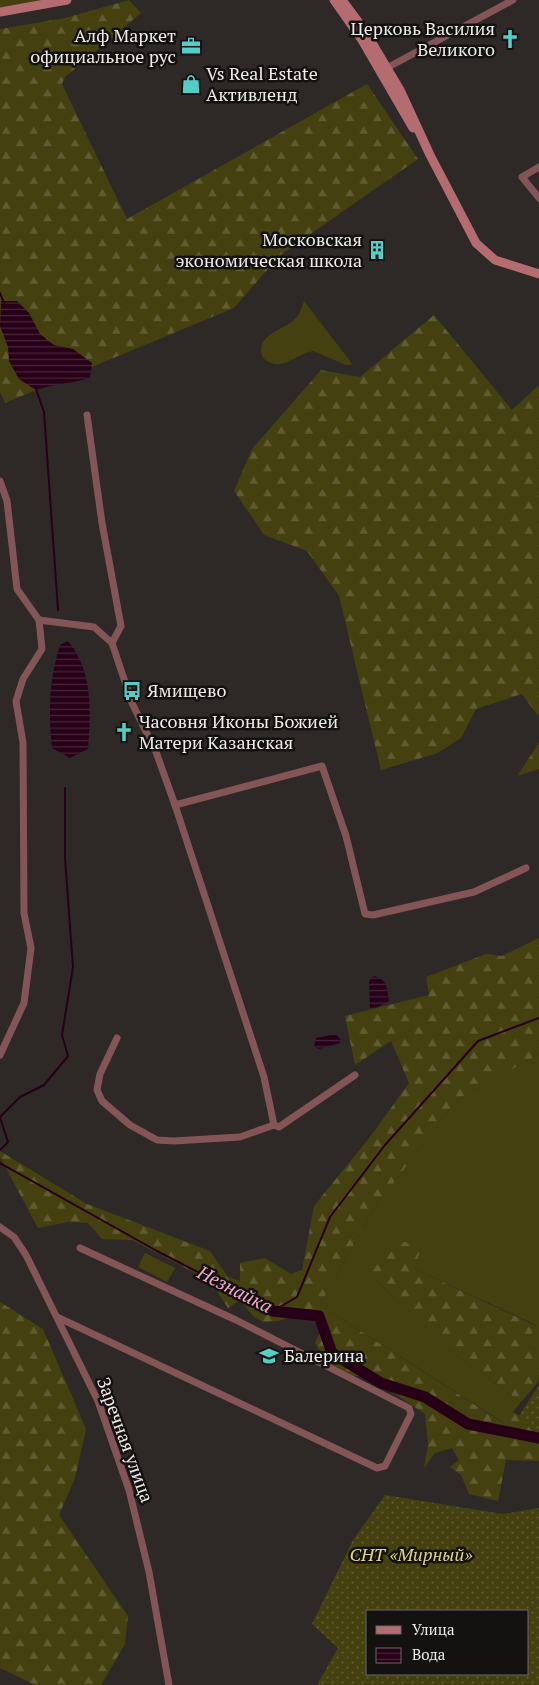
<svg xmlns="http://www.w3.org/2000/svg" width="539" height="1685" font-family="'PT Serif',serif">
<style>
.grass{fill:#45400f}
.forest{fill:url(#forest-firs)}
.garden{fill:url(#garden-dots);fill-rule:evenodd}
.water{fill:url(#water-rules)}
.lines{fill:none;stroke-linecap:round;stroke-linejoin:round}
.stream{stroke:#270018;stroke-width:2}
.river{stroke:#270018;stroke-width:11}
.street{stroke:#835557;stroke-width:7}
.secondary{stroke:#b46c70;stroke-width:9}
.labels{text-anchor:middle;stroke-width:5;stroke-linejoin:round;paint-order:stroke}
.poi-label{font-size:18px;fill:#eeebe9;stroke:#141211;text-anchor:start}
.street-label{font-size:18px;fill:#eeebe9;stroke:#141211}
.park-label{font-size:18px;font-style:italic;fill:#dfd682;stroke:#141211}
.water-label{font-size:19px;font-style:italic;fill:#f4a5ce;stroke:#141211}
</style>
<defs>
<pattern id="forest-firs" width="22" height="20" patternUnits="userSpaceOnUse" patternTransform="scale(1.25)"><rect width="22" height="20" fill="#45400f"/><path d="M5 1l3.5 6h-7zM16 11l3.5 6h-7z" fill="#605c32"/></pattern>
<pattern id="garden-dots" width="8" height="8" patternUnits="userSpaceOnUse" patternTransform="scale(1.25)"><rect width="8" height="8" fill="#45400f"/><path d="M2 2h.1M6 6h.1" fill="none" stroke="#605c32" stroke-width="1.8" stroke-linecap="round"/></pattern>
<pattern id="water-rules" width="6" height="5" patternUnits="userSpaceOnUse" patternTransform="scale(1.25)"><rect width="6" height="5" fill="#270018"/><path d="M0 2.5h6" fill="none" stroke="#47253a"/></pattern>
</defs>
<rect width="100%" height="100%" fill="#2e2926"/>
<g class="grass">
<path d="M0,0H42L0,8Z"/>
<path d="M304,301L353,365H346L313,351C295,354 281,374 263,358C254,334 283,331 295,319C300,314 302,307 304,301Z"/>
<path d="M539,1054V1349L524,1347L536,1325L415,1269L422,1244L369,1274L454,1353L521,1402L504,1423L320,1305L372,1211L457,1100Z"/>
<path d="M145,1253L175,1268L167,1282L138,1267Z"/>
</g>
<g class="forest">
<path d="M129,0L141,13L65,77L62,84L127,219L367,84L418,159L279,256L234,308L5,403L0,392V29L65,18Z"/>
<path d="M434,315L512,410L539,385V717L522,694L476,709L461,738L438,753L381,770L339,596L307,551L264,535L234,491L252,449L321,370L360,377Z"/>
<path d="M539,743V769L517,776Z"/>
<path d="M539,938V1054L457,1100L372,1211L320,1305L503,1423L513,1412L539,1427V1461L506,1460L498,1501L469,1494L461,1475L450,1467L459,1460L452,1448L435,1453L424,1468L428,1444L425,1414L368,1376H348L329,1366L315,1343L325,1322L293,1316L279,1321L264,1322L254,1317L240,1300L228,1308L210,1281L132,1240L102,1239L88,1223L68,1222L38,1228L0,1157V1151L87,1204L210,1251L228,1277L240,1281V1263L265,1258L291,1274L302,1270L314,1206L370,1137L409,1083L391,1041L355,1065L345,1016L429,995L426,977L486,954L502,956Z"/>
<path d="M404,1242L422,1244L415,1269L536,1326L524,1347L539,1349V1381L521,1402L454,1353L369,1274L379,1249Z"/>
<path d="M0,1302L43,1329L86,1429L75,1478L59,1515L128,1616L125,1644L101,1685H35L0,1668Z"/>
</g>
<g class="garden">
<path d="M539,1385V1431L519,1416Z"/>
<path d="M385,1495L503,1514L539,1508V1685H317L338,1648L312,1624L353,1540ZM368,1611H528V1674H368Z"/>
</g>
<g class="water">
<path d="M1,301H17L29,313L40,334L54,345L73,349L92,363L90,378C72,383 54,384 36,390L19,379L9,361L8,347L0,326Z"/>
<path d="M68,641C93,671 91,712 88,749L70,758L52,748C48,714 49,678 60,645Z"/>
<path d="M374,976C388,980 387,988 389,1001L378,1007L370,1008L369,981Z"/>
<path d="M336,1034L341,1040L340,1043L319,1049L314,1047L316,1038Z"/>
</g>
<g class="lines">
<g class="stream">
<path d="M0,293L4,303"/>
<path d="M36,389L44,412L58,610"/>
<path d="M0,1150L8,1142L0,1117L20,1097L44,1085L68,1056L62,1035L73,967L65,858V788"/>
<path d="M0,1163L157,1251L273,1311L297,1297L330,1217L385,1145L478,1041L539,1018"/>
</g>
<path class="river" d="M273,1311L319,1316L332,1353L381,1383L425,1397L468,1424L539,1438"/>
<g class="street">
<path d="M383,70L513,0"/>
<path d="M539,167L522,177L539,198"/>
<path d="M87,415L102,523L121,626L112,643"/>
<path d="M0,481L7,501L17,589L39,620L42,649L23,679L16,701L23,743L24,913L31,948L24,1003L0,1055"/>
<path d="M39,620L94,627L112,643L132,703L156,752L175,805L264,1077L274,1125"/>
<path d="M175,805L322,766L346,836L365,914L373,915L474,892L526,868"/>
<path d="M117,1038L100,1074L97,1090L102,1101L130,1125L157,1140L174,1141L240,1137L274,1125L279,1127L355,1075"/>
<path d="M0,1227L14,1237L26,1255L98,1401L129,1490L149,1572L169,1685"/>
<path d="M57,1317L377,1468L385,1466L411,1414L409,1408L236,1320L80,1248"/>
</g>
<g class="secondary">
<path d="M334,0L362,40L413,128"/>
<path d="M342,0L365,31L400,90L430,155L476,243L495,260L539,274"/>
<path d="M0,12L67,0"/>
</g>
</g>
<defs>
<g id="church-bare" transform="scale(1.5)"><path d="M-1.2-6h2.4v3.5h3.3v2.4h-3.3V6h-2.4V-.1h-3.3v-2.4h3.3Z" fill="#54cdc7" stroke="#141211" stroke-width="2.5" paint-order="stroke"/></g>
<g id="office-bare" transform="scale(1.5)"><path d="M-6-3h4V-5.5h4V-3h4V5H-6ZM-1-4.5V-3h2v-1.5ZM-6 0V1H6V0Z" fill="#54cdc7" stroke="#141211" stroke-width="2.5" paint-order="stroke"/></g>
<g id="shop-bare" transform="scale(1.5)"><path d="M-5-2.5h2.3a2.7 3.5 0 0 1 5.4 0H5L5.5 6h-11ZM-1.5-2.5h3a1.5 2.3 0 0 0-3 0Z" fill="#54cdc7" stroke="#141211" stroke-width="2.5" paint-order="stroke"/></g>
<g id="building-bare" transform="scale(1.5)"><path d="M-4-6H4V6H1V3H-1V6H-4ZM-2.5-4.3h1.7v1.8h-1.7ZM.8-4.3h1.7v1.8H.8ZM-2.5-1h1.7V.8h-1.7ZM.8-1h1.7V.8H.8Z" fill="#54cdc7" stroke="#141211" stroke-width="2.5" paint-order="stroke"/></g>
<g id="bus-bare" transform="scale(1.5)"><path d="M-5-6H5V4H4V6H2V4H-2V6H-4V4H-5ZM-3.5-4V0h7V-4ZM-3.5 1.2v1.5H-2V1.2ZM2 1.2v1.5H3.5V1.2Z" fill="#54cdc7" stroke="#141211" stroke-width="2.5" paint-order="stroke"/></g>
<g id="school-bare" transform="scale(1.5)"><path d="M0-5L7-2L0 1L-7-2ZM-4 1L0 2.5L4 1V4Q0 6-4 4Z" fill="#54cdc7" stroke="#141211" stroke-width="2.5" paint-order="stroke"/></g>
</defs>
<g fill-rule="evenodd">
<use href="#church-bare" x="510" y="39"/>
<use href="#office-bare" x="191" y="46"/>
<use href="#shop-bare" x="191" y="84"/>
<use href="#building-bare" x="377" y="250"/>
<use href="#bus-bare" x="132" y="691"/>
<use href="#church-bare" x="124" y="732"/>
<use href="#school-bare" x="269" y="1356"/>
</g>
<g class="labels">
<g class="poi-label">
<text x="495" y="35" text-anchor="end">Церковь Василия<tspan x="495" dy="21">Великого</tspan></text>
<text x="176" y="42" text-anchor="end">Алф Маркет<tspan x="176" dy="21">официальное рус</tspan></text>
<text x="206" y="80">Vs Real Estate<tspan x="206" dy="21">Активленд</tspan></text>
<text x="362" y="246" text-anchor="end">Московская<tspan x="362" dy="21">экономическая школа</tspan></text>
<text x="147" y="697">Ямищево</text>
<text x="139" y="728">Часовня Иконы Божией<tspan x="139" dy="21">Матери Казанская</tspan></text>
<text x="284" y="1362">Балерина</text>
</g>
<g class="street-label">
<text transform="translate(125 1440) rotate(70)" y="6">Заречная улица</text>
</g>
<g class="park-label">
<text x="411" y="1561">СНТ «Мирный»</text>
</g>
<g class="water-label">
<text transform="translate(235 1289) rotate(27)" y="7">Незнайка</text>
</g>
</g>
<rect x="366" y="1610" width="162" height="65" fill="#141211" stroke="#6b6967"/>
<rect x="376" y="1626" width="25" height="8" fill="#b46c70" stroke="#6b6967"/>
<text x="412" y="1635" font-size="15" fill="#eeebe9">Улица</text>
<rect x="376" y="1648" width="25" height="15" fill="url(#water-rules)" stroke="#6b6967"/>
<text x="412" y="1660" font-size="15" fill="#eeebe9">Вода</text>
</svg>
